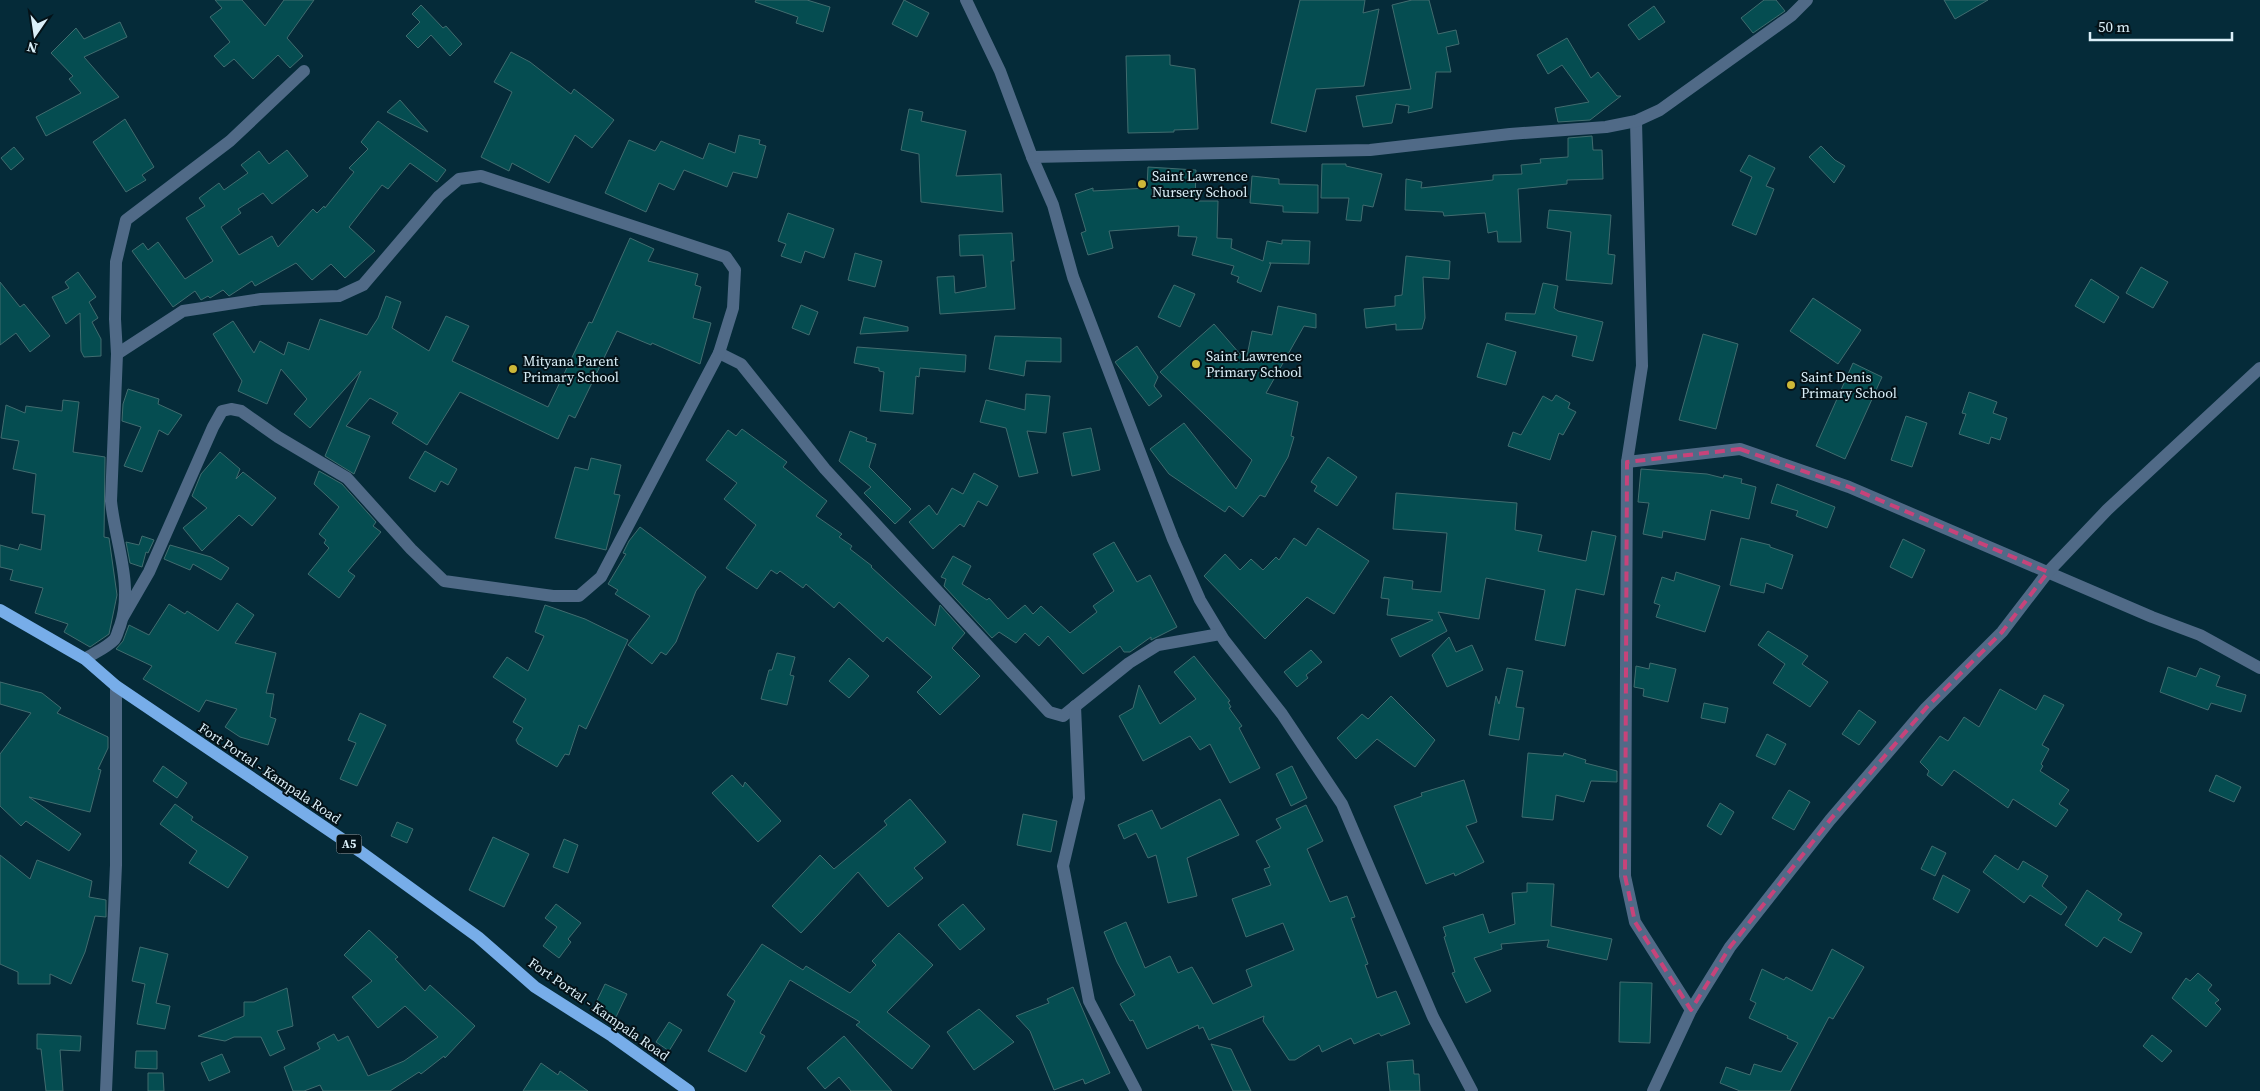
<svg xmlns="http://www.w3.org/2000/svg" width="2260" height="1091" font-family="'Source Serif 4',serif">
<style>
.building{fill:#054d51;stroke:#416c6f}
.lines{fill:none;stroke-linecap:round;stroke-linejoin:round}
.minor{stroke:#506a87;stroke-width:12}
.tertiary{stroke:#506a87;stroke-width:12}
.primary{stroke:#77ade9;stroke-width:12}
.marked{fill:none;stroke:#c7437a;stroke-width:4;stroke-dasharray:10 6;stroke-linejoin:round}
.poi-dot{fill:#ceb838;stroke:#041218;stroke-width:2}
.labels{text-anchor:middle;stroke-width:4;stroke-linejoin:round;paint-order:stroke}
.shield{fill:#041218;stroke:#9aadb5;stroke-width:1}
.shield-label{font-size:12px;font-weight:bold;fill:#dbeff8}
.poi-label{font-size:14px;fill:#dbeff8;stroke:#041218;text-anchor:start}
.street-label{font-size:14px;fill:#dbeff8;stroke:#041218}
</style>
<rect width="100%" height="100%" fill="#052b39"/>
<g class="building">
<path d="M215,0H242L265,26L284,0H314L287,38L303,56L290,68L278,55L253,79L234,59L224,67L214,56L230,42L210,17L222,8Z"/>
<path d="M756,0H807L830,7L823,32L796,23L798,17L755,2Z"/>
<path d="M904,0L929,13L917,37L892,24Z"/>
<path d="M1300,0H1365L1363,13L1379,9L1364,86L1316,89L1306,132L1271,123Z"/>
<path d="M1412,0H1429L1438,34L1456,30L1459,44L1446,47L1451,72H1436L1432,108L1408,113L1409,106L1396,104L1392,123L1363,127L1356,96L1411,89L1392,5Z"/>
<path d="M1764,0H1776L1785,11L1753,33L1741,18Z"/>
<path d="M1944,0H1988L1955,19Z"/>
<path d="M421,5L443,28L446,26L462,44L450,56L431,35L418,48L406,36L420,22L412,14Z"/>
<path d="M1654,6L1665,22L1639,40L1628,25Z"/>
<path d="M120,22L127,37L84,57L119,97L46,136L36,117L81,93L69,79L73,76L51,53L76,28L84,39Z"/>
<path d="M1567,38L1591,78L1598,72L1617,96H1621L1590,120L1558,122L1555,108L1589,102L1562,65L1548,74L1537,55Z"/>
<path d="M511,52L530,62L571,94L574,89L614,120L592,148L575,135L549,183L512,163L509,171L481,157L512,92L494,82Z"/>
<path d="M1170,55V65L1195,69L1198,129L1174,130V132L1128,133L1126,56Z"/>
<path d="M400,100L428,132L387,112Z"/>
<path d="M909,109L923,112L921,121L966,131L956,176L1001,174L1003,212L921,202L919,154L901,150Z"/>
<path d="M125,119L154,167L142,175L146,180L126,192L93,142Z"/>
<path d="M378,121L446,170L437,182L410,163L388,189L382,185L349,227L375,251L345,278L331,264L312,280L296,263L255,286L252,281L229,296L223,290L210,298L208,296L201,300L195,291L173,307L132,251L143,243L148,250L158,242L185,279L213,261L186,218L205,206L199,198L219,183L224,190L248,173L241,165L259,151L269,164L287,150L308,176L272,204L263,193L238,209L241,213L221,227L239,255L272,236L278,247L313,209L317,213L324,206L325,208L354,172L349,168L368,149L361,142Z"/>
<path d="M739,135L760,140L759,144L766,146L757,178L733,172L727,187L684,170L674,190L659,183L646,212L605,193L629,140L655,151L661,141L703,159L709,143L735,153Z"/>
<path d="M1592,136L1593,150H1602L1603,179L1567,180V184L1518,189L1521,242H1498L1497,231L1488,233L1485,213L1444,216L1443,212L1405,210L1406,179L1422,182L1421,188L1493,180V175L1522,174L1521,165L1541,163L1540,159L1568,157V138Z"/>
<path d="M1821,146L1835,160L1845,166L1834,183L1809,157Z"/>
<path d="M14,147L24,159L11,170L1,158Z"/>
<path d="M1749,155L1775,168L1766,186L1774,189L1756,235L1732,225L1752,177L1740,171Z"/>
<path d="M1322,164H1346V166L1382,174L1373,207L1363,205L1361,221L1346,220L1349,198H1321Z"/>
<path d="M1148,167L1196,170L1195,201H1218L1217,238L1232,239L1231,248L1263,261L1267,241L1282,244V240L1310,241L1309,264L1269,263H1271L1261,292L1237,282L1239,277L1231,274L1234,266L1192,255L1197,237L1178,236L1179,226L1109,231L1113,248L1088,255L1081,233L1086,231L1075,194L1093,188V191L1147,188Z"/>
<path d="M1252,176L1279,179V184L1318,185V213L1283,212V206L1250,203Z"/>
<path d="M1549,210L1611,215L1608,254L1615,255L1612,284L1566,280L1571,232L1547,228Z"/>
<path d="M788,213L834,229L824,258L805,251L801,263L781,256L786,244L778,241Z"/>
<path d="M1012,233L1014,261H1011L1015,309L940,314L937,277L954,276L955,293L986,287L983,255L960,256L959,235Z"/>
<path d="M630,238L654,249L648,261L698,274L695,285L701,287L693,318L711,323L700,364L652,343L651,345L617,331L575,418L569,415L558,439L460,392L427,445L392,423L398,413L370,398L346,426L370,436L354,474L325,456L361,371L310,428L294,414L307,399L281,369L267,404L238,391L242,381L213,334L233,321L254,353L260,341L284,355L288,342L309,350L320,319L367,335L378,318L386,296L401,302L392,328L429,351L446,316L469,326L452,361L548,407L589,322L592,323Z"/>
<path d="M855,253L882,261L875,287L848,280Z"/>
<path d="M1406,256L1450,261L1449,279L1423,277L1425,318L1422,329L1396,330V324L1366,328L1364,309L1395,306V296L1402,295Z"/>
<path d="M2141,267L2168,282L2153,308L2126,293Z"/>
<path d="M78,272L96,297L89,302L98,318L92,322L101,339V356L84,357L81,351L80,313L66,324L52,297L69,288L65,282Z"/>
<path d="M2091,279L2119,297L2104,323L2075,306Z"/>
<path d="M0,282L20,307L24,304L50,336L30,352L16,333L0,345Z"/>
<path d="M1543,283L1558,286L1554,308L1558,311L1603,322L1593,361L1572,356L1577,336L1505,320L1506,313L1535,314Z"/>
<path d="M1174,285L1195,294L1180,327L1158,317Z"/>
<path d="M1813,298L1861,330L1838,364L1790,331Z"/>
<path d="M801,305L818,312L809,335L792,328Z"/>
<path d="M1278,306L1316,314V328L1304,326L1266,393L1298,402L1291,436L1294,437L1288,457L1265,497L1260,495L1243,517L1229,506L1225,512L1169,474L1150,449L1184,423L1236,489L1252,460L1160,372L1214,324L1246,361L1252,331L1272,335Z"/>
<path d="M864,317L908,327V331L860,334Z"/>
<path d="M1703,334L1738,344L1716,429L1679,420Z"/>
<path d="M995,336L1061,338V362L1026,361L1024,376L989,369Z"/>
<path d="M1487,343L1516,352L1506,385L1477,377Z"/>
<path d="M1137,346L1158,377L1154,386L1162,396L1149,406L1115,362Z"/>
<path d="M857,347L966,355L965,372L920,368L919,377L916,376L913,414L880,411L884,372L879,371V368L854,363Z"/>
<path d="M1853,363L1882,377L1845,459L1816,446Z"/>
<path d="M128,389L159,399L158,404L182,415L168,435L159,430L142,472L124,466L141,427L122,421L123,404Z"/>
<path d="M1969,392L1997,402L1993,413L2007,418L2000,440L1991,437L1989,444L1959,434L1966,414L1962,413Z"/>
<path d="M1026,394L1050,396L1046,433L1027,431L1038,473L1019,477L1006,428L980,422L986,400L1025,410Z"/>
<path d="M1556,395L1570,403L1568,408L1576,412L1563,435L1559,433L1550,460L1508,446L1513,432L1521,435L1543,396L1552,401Z"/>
<path d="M63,400L79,402L73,452L105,457L104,537L109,538L117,595L109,634L90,647L64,632L68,624L35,613L43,588L10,580L13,570L0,567V545L18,550L20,544L41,550L45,515L32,513L36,474L13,469L19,441L1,438L6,405L25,413L26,406L62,411Z"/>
<path d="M1906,416L1927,423L1912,467L1891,460Z"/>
<path d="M1091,428L1100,470L1072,476L1063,433Z"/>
<path d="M742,429L787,462L783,467L827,501L816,516L842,534L839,537L852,546L850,549L872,566L871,567L935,626L940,605L965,633L952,648L980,676L940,715L917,692L932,677L887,637L883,642L839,602L834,608L806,584L803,588L780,571L777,574L771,570L757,589L726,568L756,525L724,499L737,483L706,460L728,430L736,436Z"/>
<path d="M850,431L867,438L866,441L876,444L869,467L911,509L895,524L864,493L871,487L839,461Z"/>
<path d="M425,451L457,469L448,485L441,481L435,492L409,478Z"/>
<path d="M220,452L240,469L236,479L243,472L276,498L252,526L239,515L202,551L183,528L207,508L192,496L201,474Z"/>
<path d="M1328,457L1357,477L1337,506L1314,491L1317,486L1311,482Z"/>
<path d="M591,458L621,465L614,494L620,495L606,550L555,538L575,467L588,470Z"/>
<path d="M1641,469L1707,474L1723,478L1724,475L1742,479L1741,483L1756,487L1749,519L1711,510L1705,540L1663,531L1662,538L1643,534L1649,503L1638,502Z"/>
<path d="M319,471L342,484L376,522L373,526L381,532L348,571L355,576L339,598L308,574L329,548L324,543L326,540L319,534L339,507L314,484Z"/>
<path d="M974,473L998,486L987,506L978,501L964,527L960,524L933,549L909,522L929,505L937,515L952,488L963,494Z"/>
<path d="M1777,484L1835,507L1827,528L1796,516L1798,511L1771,503Z"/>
<path d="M1396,493L1517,503L1515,530L1542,535L1538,551L1586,561L1592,531L1616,536L1604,595L1576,589L1565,646L1535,640L1545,590L1486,578L1479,619L1438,612L1447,631L1400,657L1391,639L1433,620L1387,615L1389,599L1381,598L1384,577L1413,581L1412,589L1441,592L1447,533L1393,529Z"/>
<path d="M640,527L706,577L696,591L676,642L666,655L661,652L652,664L628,645L650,616L615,594L618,590L608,584L626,554L623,553L629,541Z"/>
<path d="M1318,528L1369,561L1334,614L1307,597L1265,639L1204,576L1225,554L1240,570L1251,559L1263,570L1276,557L1279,560L1294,538L1306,546Z"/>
<path d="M142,536L154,540L148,553L146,552L142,567L130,563L126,542L139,545Z"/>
<path d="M1741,538L1770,545V547L1793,555L1782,589L1766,583L1764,593L1730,585Z"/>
<path d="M1903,539L1925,550L1912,578L1890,567Z"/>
<path d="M1114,542L1137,582L1150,575L1177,627L1151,640V637L1130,652H1124L1120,646L1083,674L1048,636L1039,646L1025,633L1016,643L999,632L992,638L944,586L946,579L941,577L953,556L971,566L962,584L987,600L989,598L1008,619L1025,605L1033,614L1041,606L1070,633L1097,612L1093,606L1114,591L1093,554Z"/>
<path d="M170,545L211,557L229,568L221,580L193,564L190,570L164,559Z"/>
<path d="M1676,572L1720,586L1705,632L1656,617L1660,605L1654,603L1662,577L1674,581Z"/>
<path d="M237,603L254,615L235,643L276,653L266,693L274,694L270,717L276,719L268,745L240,737L225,727L237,709L206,700L199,712L143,679L152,666L116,649L123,641L129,625L149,635L169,604L185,614L187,611L218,631Z"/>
<path d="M545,605L585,619L628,640L586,729L579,725L569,755L565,754L557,767L518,744L516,740L523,728L513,722L526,699L493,677L507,657L528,671L544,636L535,632Z"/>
<path d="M1768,631L1808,656L1802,664L1828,682L1810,707L1773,683L1785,664L1758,645Z"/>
<path d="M1449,637L1456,652L1472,645L1483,670L1447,687L1432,655Z"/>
<path d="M1311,650L1322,662L1306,675L1308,678L1297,687L1284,672Z"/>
<path d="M777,653L795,657L790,675L794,676L787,705L761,699L769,670H772Z"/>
<path d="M1194,656L1230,701L1228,702L1231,707L1229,708L1242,726L1239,728L1260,768L1230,783L1210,744L1200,750L1190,736L1143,761L1119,716L1133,708L1139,685L1160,724L1196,699L1174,672Z"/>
<path d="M849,658L869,676L849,698L829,681Z"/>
<path d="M1650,663L1676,669L1668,702L1643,696L1644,689L1634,687L1636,666L1649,669Z"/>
<path d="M2168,667L2196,677L2200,668L2220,676L2216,686L2246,695L2241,712L2211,703L2208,710L2160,692Z"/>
<path d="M1507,668L1523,671L1516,707L1524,708L1519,740L1489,735L1496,696L1499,704Z"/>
<path d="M0,682L42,693L61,708L57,713L108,737V748L98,769L101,770L90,812L29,797L81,834L69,851L26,821L21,826L0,806V754L31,713L0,704Z"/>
<path d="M2000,689L2036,710L2044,695L2064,705L2042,745L2049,749L2041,764L2043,766L2040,771L2069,790L2059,804L2068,810L2056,827L2013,799L2008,808L1954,770L1942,786L1927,775L1929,771L1920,762L1940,736L1948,741L1964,717L1979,727Z"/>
<path d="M1391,696L1435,740L1415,767L1377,739L1356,759L1337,738L1362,714L1368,719Z"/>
<path d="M1704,703L1728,708L1725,723L1701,718Z"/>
<path d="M1859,710L1876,722L1859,745L1842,734Z"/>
<path d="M360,713L386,725L357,786L340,779L356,743L348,740Z"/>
<path d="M1767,734L1786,744L1775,765L1756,756Z"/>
<path d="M1528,753L1563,756L1564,753L1586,760L1585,763L1617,771V782L1591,781L1584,802L1556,795L1553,820L1522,817Z"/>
<path d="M163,766L187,783L177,798L153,781Z"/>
<path d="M1292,766L1307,798L1291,806L1276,774Z"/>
<path d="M732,775L743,787L745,782L781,821L758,842L712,793Z"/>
<path d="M2216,775L2241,787L2234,802L2209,791Z"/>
<path d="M1464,780L1477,822L1466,826L1484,862L1455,876L1454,873L1426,884L1394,806L1422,796L1421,793Z"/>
<path d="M1789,790L1810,802L1794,830L1772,818Z"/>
<path d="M910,799L946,842L914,868L923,878L888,907L858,872L801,933L772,906L820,855L834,869L887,825L884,821Z"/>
<path d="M1220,799L1239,835L1187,858L1197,896L1168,903L1156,855L1148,858L1136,833L1124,839L1118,825L1152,810L1161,829Z"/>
<path d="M1720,803L1734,812L1721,835L1707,826Z"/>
<path d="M175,804L193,817L191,820L248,857L228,888L189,863L197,851L160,824Z"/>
<path d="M1306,805L1323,841L1307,849L1330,902L1347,896L1355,917L1351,918L1368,964L1365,965L1377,998L1396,991L1410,1024L1381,1036L1379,1033L1354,1044L1351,1038L1322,1052L1319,1045L1295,1060H1289L1263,1021L1264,1016L1209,1040L1203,1027L1199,1029L1198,1025L1147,1049L1133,1020L1130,1021L1120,1004L1135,995L1117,962L1104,932L1126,922L1145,968L1170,956L1178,973L1192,967L1213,1004L1252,986L1246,970L1294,950L1283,923L1246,937L1232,899L1271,885L1264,869L1270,867L1256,841L1281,828L1276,819Z"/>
<path d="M1023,814L1057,821L1051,852L1017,845Z"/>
<path d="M397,822L413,829L407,843L391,836Z"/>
<path d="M493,837L529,854L504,907L469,890Z"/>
<path d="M564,839L578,845L568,873L553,867Z"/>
<path d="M1932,846L1946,853L1935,876L1921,869Z"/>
<path d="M0,855L30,879L37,860L92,881L89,897L106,900V917L95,916L85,952L71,984L50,974V984H18V972L0,964Z"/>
<path d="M1995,855L2018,870L2023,861L2048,876L2042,886L2067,907L2061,915L2030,895L2024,903L1983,872Z"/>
<path d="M1943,875L1970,890L1958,913L1933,899Z"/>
<path d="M1527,883L1554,884L1551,926L1612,939L1607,960L1547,947L1549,940L1501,944L1502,949L1474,958L1491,991L1466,1003L1452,973L1455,972L1444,937L1446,936L1443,927L1483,914L1489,933L1515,924L1512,893L1527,892Z"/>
<path d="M2087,890L2122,914L2118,920L2142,933L2131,953L2104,937L2097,947L2065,925Z"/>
<path d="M556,904L581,923L568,939L571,942L559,958L543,946L557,927L545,918Z"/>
<path d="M963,904L985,929L960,950L938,925Z"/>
<path d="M369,930L398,957L395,959L425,991L430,985L475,1026L445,1058L444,1056L421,1074L419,1072L390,1091H323L320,1085L304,1091H293L284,1067L320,1049L317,1043L334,1034L338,1041L348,1036L368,1076L404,1061L438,1037L405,1006L378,1028L352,997L372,981L344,955Z"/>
<path d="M899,933L933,965L887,1012L930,1046L912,1069L856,1025L860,1022L790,980L760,1033L765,1036L746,1072L708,1051L735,1001L727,995L762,944L803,970L806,966L850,993L876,965L872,961Z"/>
<path d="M140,947L168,954L156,1003L170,1006L165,1029L137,1024L145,984L132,981Z"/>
<path d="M1832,949L1864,967L1833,1019L1829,1017L1790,1091H1740L1720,1083L1726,1067L1750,1075L1754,1064L1781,1072L1798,1043L1787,1038L1788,1036L1749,1018L1756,1003L1750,1000L1762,969L1784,980L1786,977L1812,991Z"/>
<path d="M2198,973L2212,985L2208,990L2219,1000L2215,1003L2221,1009L2206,1027L2172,998L2186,978L2190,981Z"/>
<path d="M1620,982L1652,983L1650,1043L1619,1042Z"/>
<path d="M605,984L627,994L616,1017L594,1007Z"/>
<path d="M1073,987L1110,1073L1085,1084L1083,1079L1054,1090L1030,1031L1016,1016L1049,1003L1047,999Z"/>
<path d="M287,988L293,1026L277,1031L285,1049L270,1056L261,1037H234L225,1041L198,1036L244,1016V1002H254Z"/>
<path d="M979,1009L1014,1042L974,1070L947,1032Z"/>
<path d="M669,1022L682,1030L669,1051L656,1042Z"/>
<path d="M37,1034L81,1036L80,1051L60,1050L63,1091H46L41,1049H37Z"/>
<path d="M2152,1035L2172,1051L2162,1062L2143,1046Z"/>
<path d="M844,1036L892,1091H851L839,1077L825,1089L807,1068Z"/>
<path d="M1211,1044L1231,1049L1251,1091H1233Z"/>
<path d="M136,1051H157V1069L135,1068Z"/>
<path d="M222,1054L230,1072L209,1081L201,1063Z"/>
<path d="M1413,1060L1414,1074H1419L1420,1091H1390L1387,1062Z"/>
<path d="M541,1063L558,1075L560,1071L588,1091H523Z"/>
<path d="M148,1073H163L164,1091H148Z"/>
</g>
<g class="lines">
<g class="minor">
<path d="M966,0L1000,71L1032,157L1053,205L1073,277L1173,539L1200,600L1224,640L1282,714L1342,804L1433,1017L1472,1091"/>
<path d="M1636,121L1642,366L1627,462L1625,876L1635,922L1691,1010"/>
<path d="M1032,157L1370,150L1510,134L1606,127L1636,121L1660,110L1791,16L1807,0"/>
<path d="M719,353L741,364L825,469L1049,712L1063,716L1129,663L1158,645L1220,634"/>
<path d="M117,354L183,311L261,299L339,296L363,285L439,196L459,179L481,176L726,257L735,270L733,308L719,353L601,577L579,596H553L444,581L411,549L347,478L278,437L241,411L231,409L222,411L213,427L149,572L123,617"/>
<path d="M1627,462L1740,449L1849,487L2152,617L2200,635L2260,668"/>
<path d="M85,659C94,653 106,648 114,640C117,637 118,630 120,626C134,585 115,542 111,501L117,354L115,319L116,262L126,220L230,141L304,71"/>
<path d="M1075,706L1079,798L1063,866L1089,1001L1136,1091"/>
<path d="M106,1091L116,865V686"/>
</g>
<path class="tertiary" d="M1653,1091L1691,1010L1730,947L1830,820L1926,708L2002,632L2048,572L2107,510L2260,368"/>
<path class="primary" d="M0,610L85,659L116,686L361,852L478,937L535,987L612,1036L689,1091"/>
</g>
<path class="marked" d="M1740,449L1849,487L2048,572L2002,632L1926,708L1830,820L1730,947L1691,1010L1635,922L1625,876L1627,462Z"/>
<g class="poi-dot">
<circle cx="1142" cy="184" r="5"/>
<circle cx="1196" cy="364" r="5"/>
<circle cx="513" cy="369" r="5"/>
<circle cx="1791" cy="385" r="5"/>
</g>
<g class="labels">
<rect class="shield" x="336.5" y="834.5" width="25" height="19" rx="4"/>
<g class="shield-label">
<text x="349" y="848">A5</text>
</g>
<g class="poi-label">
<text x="1152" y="181">Saint Lawrence<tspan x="1152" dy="16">Nursery School</tspan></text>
<text x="1206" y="361">Saint Lawrence<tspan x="1206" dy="16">Primary School</tspan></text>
<text x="523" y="366">Mityana Parent<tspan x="523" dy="16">Primary School</tspan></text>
<text x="1801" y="382">Saint Denis<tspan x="1801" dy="16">Primary School</tspan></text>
</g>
<g class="street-label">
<text transform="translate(270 773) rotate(34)" y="5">Fort Portal - Kampala Road</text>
<text transform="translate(599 1009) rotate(35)" y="5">Fort Portal - Kampala Road</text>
</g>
</g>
<g transform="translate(35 35) rotate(193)" stroke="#041218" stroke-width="4" paint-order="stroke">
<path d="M0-4L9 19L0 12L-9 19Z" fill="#dbeff8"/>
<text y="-8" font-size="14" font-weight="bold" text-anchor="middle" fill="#dbeff8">N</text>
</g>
<path d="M2090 32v8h142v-8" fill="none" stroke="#dbeff8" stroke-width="2.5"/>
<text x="2098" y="32" font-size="15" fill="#dbeff8" stroke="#041218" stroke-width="4" paint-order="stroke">50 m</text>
</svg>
